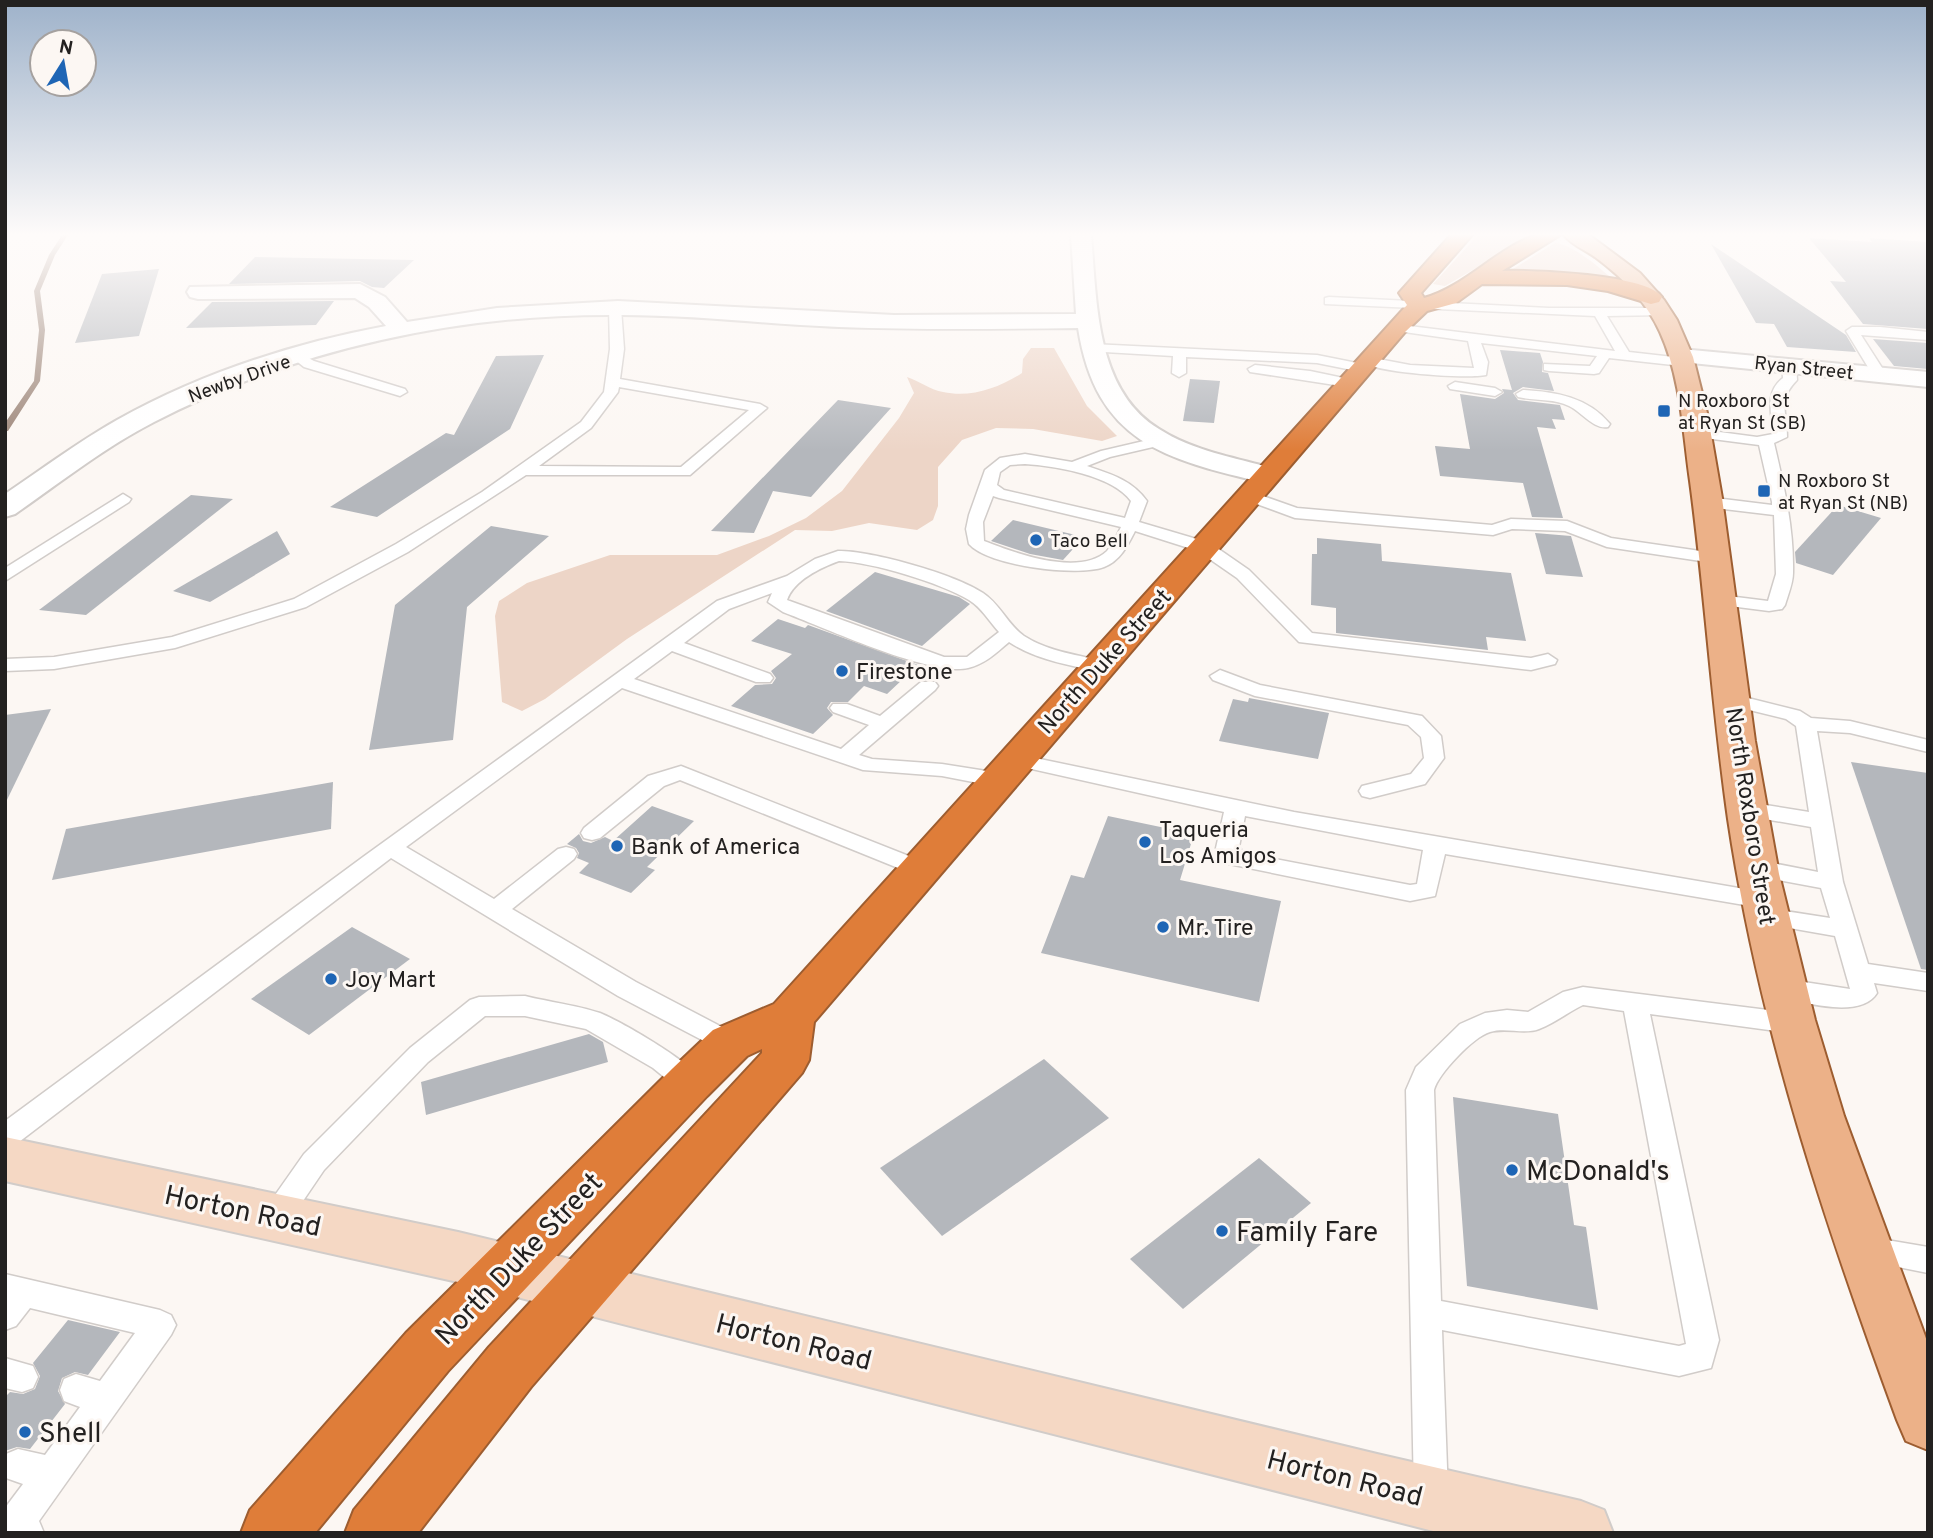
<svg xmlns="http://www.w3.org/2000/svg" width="1933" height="1538" font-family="Overpass,sans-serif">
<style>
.green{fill:#edd5c7}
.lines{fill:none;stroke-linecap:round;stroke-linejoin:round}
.stream{fill:#9c8578;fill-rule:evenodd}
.building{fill:#b4b7bc}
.lane-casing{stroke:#d1ccc9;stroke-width:3}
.street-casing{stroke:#d1ccc9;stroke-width:4}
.secondary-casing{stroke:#d1ccc9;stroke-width:4}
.primary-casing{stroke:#9d5d30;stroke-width:4}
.highway-casing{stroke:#9d5d30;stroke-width:4}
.lane{fill:#fff;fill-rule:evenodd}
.street{fill:#fff;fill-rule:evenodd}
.secondary{fill:#f5d8c4;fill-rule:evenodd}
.primary{fill:#ecb188;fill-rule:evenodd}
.highway{fill:#df7d39;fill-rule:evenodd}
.poi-dot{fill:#1e65b5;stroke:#fcf7f3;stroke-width:2.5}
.labels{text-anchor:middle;stroke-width:6;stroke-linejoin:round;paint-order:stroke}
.far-street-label{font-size:19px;fill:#232120;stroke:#fcf7f3}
.far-poi-label{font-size:19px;fill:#232120;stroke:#fcf7f3;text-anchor:start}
.street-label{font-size:23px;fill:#232120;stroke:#fcf7f3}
.poi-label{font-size:23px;fill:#232120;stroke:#fcf7f3;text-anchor:start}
.near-poi-label{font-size:28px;fill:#232120;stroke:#fcf7f3;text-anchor:start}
.near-street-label{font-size:28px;fill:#232120;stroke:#fcf7f3}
</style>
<rect width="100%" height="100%" fill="#fcf7f3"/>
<g class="green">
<path d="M1478,235H1533L1445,286L1433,284Z"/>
<path d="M1555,243C1573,245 1598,266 1611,278L1513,269Z"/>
<path d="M1031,348H1054L1087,406L1117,436L1102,441L1033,429L996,428L962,440L938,467V506L933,520L917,530L869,523L832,531L795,530L627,639L545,699L522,711L502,702L495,616L499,601L527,583L610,555H717L769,536L806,518L842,491L899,418L914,393L907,377C919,381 931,390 943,392C971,398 999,388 1022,373L1023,359Z"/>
</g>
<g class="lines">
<path class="stream" d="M62,235H68L55,255L40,291L45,330L40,381L8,431H5V423L34,381L39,330L34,291L49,255Z"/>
</g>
<g class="building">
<path d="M1809,238L1872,242L1869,238L1928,242V329L1863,324L1830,281L1846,282Z"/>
<path d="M1711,244L1846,335L1856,352L1787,347L1774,324L1756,323Z"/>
<path d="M255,257L414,260L384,288L372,287L360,281L229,284Z"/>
<path d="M159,269L139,336L75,343L102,274Z"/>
<path d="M334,301L316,325L186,328L212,302Z"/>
<path d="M1873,339L1928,343V369L1894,366Z"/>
<path d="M1500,350L1540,353L1543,362L1542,372L1548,373L1554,391L1523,387L1513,393L1518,400L1560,405L1565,420L1552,419L1556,429L1537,427L1563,518L1532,517L1523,483L1440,476L1435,446L1470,449L1460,394L1495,399L1504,393L1502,389L1512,390Z"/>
<path d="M544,355L510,429L377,517L330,507L446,433L454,435L496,356Z"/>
<path d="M1190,379L1220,381L1214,423L1183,421Z"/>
<path d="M838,400L891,408L811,497L773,491L754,533L711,531Z"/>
<path d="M191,495L233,499L86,615L39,610Z"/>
<path d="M1838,505L1881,518L1833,575L1796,563L1795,552Z"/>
<path d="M1013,520L1084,537L1063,560L1030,554L991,541Z"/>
<path d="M491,526L549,536L467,607L453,740L369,750L395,605Z"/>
<path d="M277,531L290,554L210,602L173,591Z"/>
<path d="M1535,533L1571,536L1583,577L1546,574Z"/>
<path d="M1317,538L1381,544L1382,561L1511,573L1526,641L1486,637L1488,650L1336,633V608L1311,605L1312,554H1317Z"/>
<path d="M875,572L959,597L970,604L922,646L826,611Z"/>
<path d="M778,619L805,628L808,625L918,665L887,694L864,686L848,702H831L827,708L833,715L813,734L731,706L755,685L772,684L776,678L771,671L792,654L751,641Z"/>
<path d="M1249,698L1329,713L1318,759L1219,741L1233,699L1248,702Z"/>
<path d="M51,709L5,804V715Z"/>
<path d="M1851,762L1928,773V970L1921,969Z"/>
<path d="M333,782L331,829L52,880L66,829Z"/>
<path d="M652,806L694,821L647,867L655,870L631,893L579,873L589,863L577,858L579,853L576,848L567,844L579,834L583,841L591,843L605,837L613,841Z"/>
<path d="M1108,816L1194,834L1180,880L1281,901L1259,1002L1041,953L1071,875L1084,878Z"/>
<path d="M352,927L410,959L309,1035L251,999Z"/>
<path d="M589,1034L603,1042L608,1062L426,1115L421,1082Z"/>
<path d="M1044,1059L1109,1118L942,1236L880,1168Z"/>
<path d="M1453,1097L1558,1114L1574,1225L1586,1227L1598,1310L1467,1286Z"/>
<path d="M1259,1158L1311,1203L1183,1309L1130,1259Z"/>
<path d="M68,1320L120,1332L88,1375L75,1372L62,1378L58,1391L65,1404L30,1449L17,1447L5,1451V1397L10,1392L23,1394L35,1389L40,1376L33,1363Z"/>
</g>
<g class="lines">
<g class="lane-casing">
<g id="lane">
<path d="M1329,297L1549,308H1661L1665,309V315L1607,316L1629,352L1682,358L1689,362L1682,366L1609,358L1599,373L1594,374L1549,371L1544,370V364L1590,366L1597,356L1481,343L1488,362L1486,375C1466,379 1375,373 1361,361L1368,357L1410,365L1474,368L1468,341L1397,331L1393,330V324L1615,351L1595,316L1325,304V298Z"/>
<path d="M615,304L621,308L624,349L620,379L760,404L767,408L690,475H526L408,552L306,607L175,648L54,669L5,671V659L54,657L172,637L294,599L396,544L482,492L581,422L604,392L610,349L609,308ZM619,387L749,410L681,467L539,466L591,428L618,392Z"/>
<path d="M1880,327L1928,332V340L1861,335L1886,374L1879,378L1874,377L1846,331L1852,327Z"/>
<path d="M1092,344L1317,355L1367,365L1369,368L1362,372L1317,363L1186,357V373L1179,377L1172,373L1173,356L1087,351V345Z"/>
<path d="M297,352L314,361L405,389L407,392L400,396L304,367L290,356Z"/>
<path d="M1789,361L1796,365L1797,380C1777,401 1787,410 1787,437L1774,443C1784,486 1794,528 1793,573C1793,583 1788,595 1785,605L1782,609L1769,611L1714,604L1711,600L1714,596L1720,595L1768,601L1776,574L1774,515L1707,507L1699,502L1707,497L1772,505V502L1759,445L1697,437L1690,433L1697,429L1757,437L1773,434C1772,414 1764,392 1783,378L1782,365Z"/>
<path d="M1255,365L1310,371L1353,380L1355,383L1348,387L1250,372L1248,369Z"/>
<path d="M1455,382L1495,388L1502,392L1495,396L1450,389L1448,386Z"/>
<path d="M1523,390C1556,392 1588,397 1610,424L1608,427C1594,430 1582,412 1569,406C1553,398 1535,401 1518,397L1516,394Z"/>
<path d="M1161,437L1166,438L1168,441L1166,444L1110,457L1087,466C1111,474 1132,480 1147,501L1139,522L1210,543L1249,570L1312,633L1531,658L1548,654L1557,660L1555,664L1531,670L1299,642L1237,578L1198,551L1135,531C1128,545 1120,561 1104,567C1077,577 988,566 969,544L966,529L969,515L985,470L1000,458L1025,454L1072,462L1101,451ZM1025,464C1055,466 1112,475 1131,501L1125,518L1004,490L997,485L1000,472L1010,465ZM993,496L999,498L1121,527C1117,535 1113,544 1107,551C1079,577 1015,553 984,541L983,522Z"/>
<path d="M1249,491L1297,508L1492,525L1511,519L1567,521L1611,538L1714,553L1723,558L1714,563L1607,547L1565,531L1512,529L1493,535L1295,518L1243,499L1241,496L1243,493Z"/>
<path d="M123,494L131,499L129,502L5,581V568Z"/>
<path d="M838,551C873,551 954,574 983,593C1000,604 1008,625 1024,636C1049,652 1079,655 1107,662L1110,666L1100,672C1069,665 1036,660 1009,642C996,653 985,664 968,668C931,677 823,627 783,612L768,602L772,593L729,609L684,643L770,674L773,678L770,682H756L672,651L634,679L841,749L869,725L833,712L830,708L833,704H847L880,716L921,682H935L938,686L935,690L859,755L872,759L942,764L999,773L1006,775L1010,780L1006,785L999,787L942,776L863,770L622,688L406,847L494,899L558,849L566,847L574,849L577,854L574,859L512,909L636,982L739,1036L743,1043L739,1050L730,1053L721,1050L618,996L391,858L15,1145L5,1148V1121L363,857L717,601L787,576L815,559ZM839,561C872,562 941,583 969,600C982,608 989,621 999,632L967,657H944L787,600C794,580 820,568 839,561Z"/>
<path d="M1220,670L1260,685L1422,716L1441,736L1444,758L1425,784L1370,798L1362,796L1359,791L1362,786L1411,774L1424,758L1421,737L1408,725L1255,696L1213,680L1210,676Z"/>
<path d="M1732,694L1800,711L1811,718L1850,721L1928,740V752L1850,733L1817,731L1843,882L1868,964L1928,973V991L1874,983L1877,993C1861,1020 1800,1002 1775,995L1771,988L1775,981L1784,979L1850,989L1835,936L1766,924L1758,922L1754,916L1758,910L1766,908L1830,918L1821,888L1757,876L1749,873L1746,868L1749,863L1757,860L1818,872L1811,827L1747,816L1739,814L1736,809L1739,804L1747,802L1809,812L1796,726L1786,719L1725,704L1722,700L1725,696Z"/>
<path d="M1016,754L1294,812L1762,892L1770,894L1774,900L1770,906L1762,908L1445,854L1435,896L1410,901L1229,864L1216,848L1224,812L1009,764L1006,760L1009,756ZM1245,816L1423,850L1417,884L1410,885L1244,853L1239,847Z"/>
<path d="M681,766L929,864L932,869L929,874L921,877L913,874L680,780L664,786L600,838L592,840L584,838L581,833L584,828L648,776Z"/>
<path d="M1583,987L1792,1013L1801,1016L1805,1023L1801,1030L1792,1033L1650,1014L1719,1340L1711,1368L1679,1376L1442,1330L1448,1495L1443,1507L1431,1512L1419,1507L1414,1495L1406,1090L1416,1067L1460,1024L1485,1013L1507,1010L1528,1012L1563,992ZM1583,1005L1624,1011L1686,1344L1679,1346L1441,1301L1434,1090C1438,1074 1473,1037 1490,1032C1506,1027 1524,1035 1539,1029C1555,1023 1568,1012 1583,1005Z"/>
<path d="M525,996C549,1002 576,1005 600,1013C622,1022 693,1063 703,1082L700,1090L690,1093L680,1090L653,1068L586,1029L525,1016H485L428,1062L324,1170L286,1226L276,1230L266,1226L261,1217L266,1208L304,1154L410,1048L470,1000L479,997Z"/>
<path d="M1869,1237L1928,1247V1273L1858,1259L1854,1250L1858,1241Z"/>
<path d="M5,1274L160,1310L171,1315L176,1325L171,1335L39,1521L44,1533H5V1508L23,1484L6,1478V1454L18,1449L45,1455L80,1407L64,1401L60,1390L64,1379L76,1374L100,1381L135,1333L30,1308L16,1326L5,1330Z"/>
<path d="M5,1358L33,1366L38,1377L33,1388L22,1392L5,1388Z"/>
</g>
</g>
<g class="street-casing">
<g id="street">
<path d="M1071,235H1091C1097,301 1095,390 1159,429C1193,451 1237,458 1275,469L1279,475L1275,481L1265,483C1165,459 1096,443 1078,328C998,329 918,330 839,327C766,324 694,315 622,315C462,313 297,348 154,422C105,447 61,482 15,514L5,517V494C42,469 78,442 117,420C199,374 294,343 386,326L369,307L355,298L198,299L190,297L187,292L190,287L360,284L385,297L407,322L497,308L618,301L894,315L1076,314Z"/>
<path d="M1681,349L1928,372V387L1672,361L1669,356L1672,351Z"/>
</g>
</g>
<g class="secondary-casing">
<path id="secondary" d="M5,1137L458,1232L1377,1454L1581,1501L1604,1510L1613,1533H1441L458,1282L5,1181Z"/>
</g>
<g class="primary-casing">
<path id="primary" d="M1564,235H1589L1640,273L1664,300L1677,320L1693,357L1708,417L1722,498L1755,741L1779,874L1815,1020L1844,1116L1928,1344V1450L1906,1441L1897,1420C1825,1224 1759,1027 1728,819C1712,707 1705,593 1690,481C1683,432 1681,378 1660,332C1646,301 1622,277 1595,257C1585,250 1572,245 1564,235Z"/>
</g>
<g class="highway-casing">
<path id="highway" d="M1451,235H1472L1421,293L1424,298C1464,287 1494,251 1533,236C1540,234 1552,235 1560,235L1502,271C1531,270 1647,274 1662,297L1659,302L1651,304L1608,291L1567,285L1482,284L1456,303L1427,311L1405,332L814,1022L809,1060L802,1073L531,1387L418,1533H345L354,1510L489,1347L762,1053V1049L747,1056L707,1096L448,1371L315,1533H241L250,1510L406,1333L673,1068L713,1030L774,1004L1407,305L1399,293Z"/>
</g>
<use href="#lane" class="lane"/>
<use href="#street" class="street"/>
<use href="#secondary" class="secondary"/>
<use href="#primary" class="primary"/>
<use href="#highway" class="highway"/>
</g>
<linearGradient id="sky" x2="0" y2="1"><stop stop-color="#9eb2ca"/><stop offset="0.52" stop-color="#fefbfa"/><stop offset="1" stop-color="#fefbfa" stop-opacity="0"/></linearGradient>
<rect width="1933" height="451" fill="url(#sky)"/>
<g class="poi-dot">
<rect x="1657" y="404" width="14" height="14" rx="3.5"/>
<rect x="1757" y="484" width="14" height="14" rx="3.5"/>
<circle cx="1036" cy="540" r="7"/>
<circle cx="842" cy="671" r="7"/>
<circle cx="1145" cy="842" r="7"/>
<circle cx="617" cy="846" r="7"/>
<circle cx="1163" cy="927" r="7"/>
<circle cx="331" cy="979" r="7"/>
<circle cx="1512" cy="1170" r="7"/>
<circle cx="1222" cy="1231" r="7"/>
<circle cx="25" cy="1432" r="7"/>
</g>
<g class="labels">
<g class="far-street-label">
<text transform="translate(1804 367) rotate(6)" y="7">Ryan Street</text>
<text transform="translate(239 378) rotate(-20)" y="7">Newby Drive</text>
</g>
<g class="far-poi-label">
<text x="1678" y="407">N Roxboro St<tspan x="1678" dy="22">at Ryan St (SB)</tspan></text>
<text x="1778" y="487">N Roxboro St<tspan x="1778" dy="22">at Ryan St (NB)</tspan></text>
<text x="1050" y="547">Taco Bell</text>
</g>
<g class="street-label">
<text transform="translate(1104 661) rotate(-48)" y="8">North Duke Street</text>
<text transform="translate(1751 816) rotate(81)" y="8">North Roxboro Street</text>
</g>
<g class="poi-label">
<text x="856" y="679">Firestone</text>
<text x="1159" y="837">Taqueria<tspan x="1159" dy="26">Los Amigos</tspan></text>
<text x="631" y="854">Bank of America</text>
<text x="1177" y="935">Mr. Tire</text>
<text x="345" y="987">Joy Mart</text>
</g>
<g class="near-poi-label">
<text x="1526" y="1180">McDonald's</text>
<text x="1236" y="1241">Family Fare</text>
<text x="39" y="1442">Shell</text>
</g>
<g class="near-street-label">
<text transform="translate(243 1210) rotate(12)" y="10">Horton Road</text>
<text transform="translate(518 1258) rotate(-46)" y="10">North Duke Street</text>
<text transform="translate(794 1341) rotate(14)" y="10">Horton Road</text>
<text transform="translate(1345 1477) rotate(14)" y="10">Horton Road</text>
</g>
</g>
<rect width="1933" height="1538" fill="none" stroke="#232120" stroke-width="14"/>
<g transform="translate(63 63) rotate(11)"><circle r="33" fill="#fcf7f3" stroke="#a5a19f" stroke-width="2"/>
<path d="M0-5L12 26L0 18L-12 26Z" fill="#1e65b5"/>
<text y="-10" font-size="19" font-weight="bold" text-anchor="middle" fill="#232120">N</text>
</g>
</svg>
